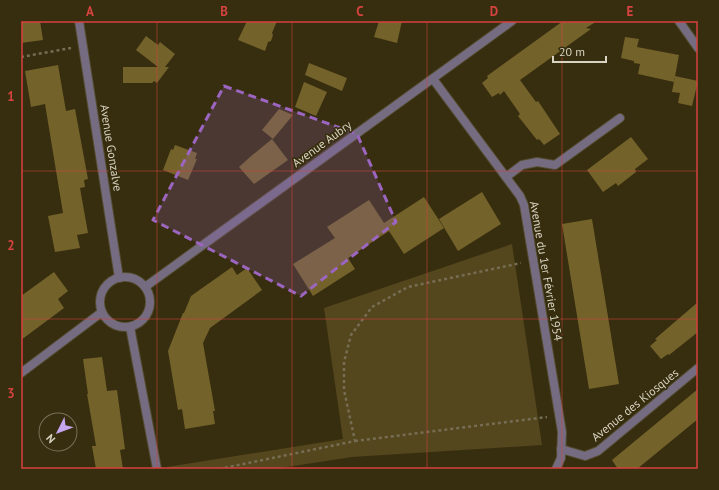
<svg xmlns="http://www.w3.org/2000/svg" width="719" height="490" font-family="'PT Sans',sans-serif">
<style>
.green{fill:#55471d}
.building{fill:#74622b}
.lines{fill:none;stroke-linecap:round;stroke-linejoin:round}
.lane-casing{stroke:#544c2f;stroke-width:10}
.street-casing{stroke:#544c2f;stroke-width:10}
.path{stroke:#756d54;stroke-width:2.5;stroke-dasharray:3 3;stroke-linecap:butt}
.lane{stroke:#756c82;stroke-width:8}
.street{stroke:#756c82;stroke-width:8}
.marked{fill:#9c66c0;fill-opacity:0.2;stroke:#9c66c0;stroke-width:3;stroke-dasharray:8 5;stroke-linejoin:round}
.grid{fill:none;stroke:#d6423f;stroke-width:1;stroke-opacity:0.55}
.labels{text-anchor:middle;stroke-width:3.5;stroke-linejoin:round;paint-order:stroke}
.street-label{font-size:12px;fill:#d9d3c2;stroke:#372e0f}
.neatline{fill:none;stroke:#d6423f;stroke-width:1.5}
.grid-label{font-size:13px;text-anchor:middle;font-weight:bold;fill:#d6423f}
</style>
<rect width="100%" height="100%" fill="#372e0f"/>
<path class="green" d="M512,244L542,445L352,457L274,469H167V467L343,439L324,308Z"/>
<g class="building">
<path d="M21,21H40L43,40L21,43Z"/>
<path d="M247,21H277L272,33L273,35L271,41L268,42L265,51L238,40Z"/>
<path d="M379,21H402L397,43L374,37Z"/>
<path d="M563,21H597L586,28L591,29L520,80L536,102L538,101L560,134L544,145L539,139L537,140L518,116L520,114L504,91L500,95L499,93L492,97L482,83L488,78L487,76Z"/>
<path d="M146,36L158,45L160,42L175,54L165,67H169L157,83L154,81L152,83H123V67H158L136,50Z"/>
<path d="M625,37L639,39L637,47L679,55L674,82L638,74L640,64L634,63V61L621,58Z"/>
<path d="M309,63L347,78L342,91L305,75Z"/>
<path d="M58,65L66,111L75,109L88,179L84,180L85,187L80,188L88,233L77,235L80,248L55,252L48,216L63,213L45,104L31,107L25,71Z"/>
<path d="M675,76L698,81L692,106L678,103L680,93L672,92Z"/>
<path d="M304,82L327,92L316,116L295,107Z"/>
<path d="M279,109L293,115L273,139L262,130Z"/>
<path d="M631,137L648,159L635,169L636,172L618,186L616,183L603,192L587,170Z"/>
<path d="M272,139L288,160L254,184L239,167L249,158L250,157Z"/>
<path d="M175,145L197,153L195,159H197L188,180L163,170L171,149L173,150Z"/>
<path d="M482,192L501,224L458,251L439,219Z"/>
<path d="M424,197L444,228L404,254L389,231L348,258L355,269L313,296L293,264L335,238L327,227L369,200L384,223Z"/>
<path d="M592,219L619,384L589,389L562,224Z"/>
<path d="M232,267L237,275L247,268L262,290L210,328L203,343L215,411H213L215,424L185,429L182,409L178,410L168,351L183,313H184L191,296Z"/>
<path d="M54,272L68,291L58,299L64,308L21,340V296Z"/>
<path d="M698,302V332L669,355L668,354L661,359L650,346L657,340L655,339Z"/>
<path d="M102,357L107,391L117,390L125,449L120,450L123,469H96L92,446H96L87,394H88L83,359Z"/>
<path d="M698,389V419L637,469H618L612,460Z"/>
</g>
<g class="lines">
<g class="lane-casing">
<path id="lane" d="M506,177L522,165L537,162L555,165L620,118"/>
</g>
<g class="street-casing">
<g id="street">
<path d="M79,21L119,278"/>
<path d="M679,21L698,48"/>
<path d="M433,79L520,196L524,205L562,432L561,458L556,469"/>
<circle cx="125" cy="302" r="25"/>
<path d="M145,287L512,21"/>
<path d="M130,327L157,469"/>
<path d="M21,373L102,312"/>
<path d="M561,449L585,456L598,451L698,368"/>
</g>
</g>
<g class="path">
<path d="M21,57L71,48"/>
<path d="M355,441L547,417"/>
<path d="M219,469L355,441L344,390V362L351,335L372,307L408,287L521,263"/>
</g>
<use href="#lane" class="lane"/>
<use href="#street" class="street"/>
</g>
<path class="marked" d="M224,86L357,134L396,222L301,296L153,220Z"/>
<path class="grid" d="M157,21V469M292,21V469M427,21V469M562,21V469M21,171H698M21,319H698"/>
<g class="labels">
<g class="street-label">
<text transform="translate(322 144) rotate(-36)" y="4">Avenue Aubry</text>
<text transform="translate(111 148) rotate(81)" y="4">Avenue Gonzalve</text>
<text transform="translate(546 271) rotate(80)" y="4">Avenue du 1er Février 1954</text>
<text transform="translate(635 405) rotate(-39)" y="4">Avenue des Kiosques</text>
</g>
</g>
<rect width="719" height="490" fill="none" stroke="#372e0f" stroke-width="44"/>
<g transform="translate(58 432) rotate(228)"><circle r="19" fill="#372e0f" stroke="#787057"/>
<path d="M0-3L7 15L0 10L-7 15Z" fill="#c6a6f0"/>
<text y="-6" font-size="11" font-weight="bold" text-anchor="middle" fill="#d9d3c2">N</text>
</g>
<path d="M553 56v6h53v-6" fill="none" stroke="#d9d3c2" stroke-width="2"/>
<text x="559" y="56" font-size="12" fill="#d9d3c2" stroke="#372e0f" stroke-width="3" paint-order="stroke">20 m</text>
<rect x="22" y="22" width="675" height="446" class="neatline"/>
<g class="grid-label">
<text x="90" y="16">A</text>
<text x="224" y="16">B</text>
<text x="360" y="16">C</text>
<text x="494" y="16">D</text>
<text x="630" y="16">E</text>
<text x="11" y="101">1</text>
<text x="11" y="250">2</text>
<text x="11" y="398">3</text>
</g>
</svg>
